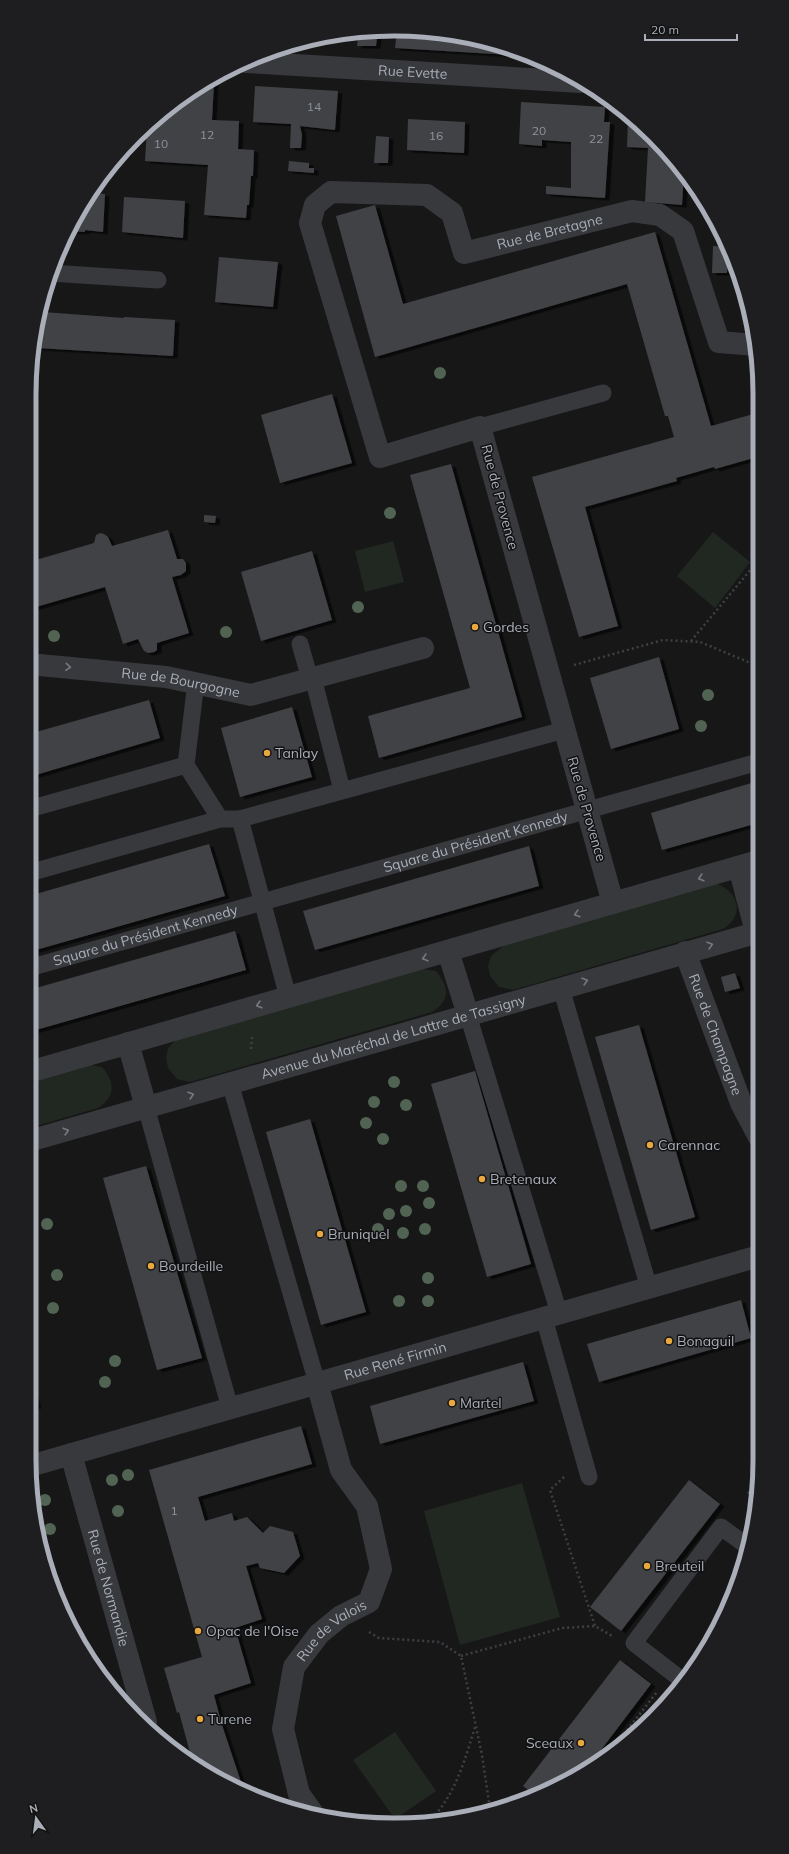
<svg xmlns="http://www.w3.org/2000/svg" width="789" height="1854" font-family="Mulish,sans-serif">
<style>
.green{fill:#212821}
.building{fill:#414245;filter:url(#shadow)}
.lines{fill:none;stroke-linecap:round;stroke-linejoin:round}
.path{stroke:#3e4044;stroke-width:2.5;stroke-dasharray:2 3;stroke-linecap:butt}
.service{stroke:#38393d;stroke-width:17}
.minor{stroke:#38393d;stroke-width:22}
.tertiary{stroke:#38393d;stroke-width:22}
.tree{fill:#516352}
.oneway{stroke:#767981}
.poi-dot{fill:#e9a83e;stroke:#121213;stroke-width:1.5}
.labels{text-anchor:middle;stroke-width:3;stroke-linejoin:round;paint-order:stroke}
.number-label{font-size:12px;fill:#8f939b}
.street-label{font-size:14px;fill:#a9aeb8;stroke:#121213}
.poi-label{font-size:14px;fill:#a9aeb8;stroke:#121213;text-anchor:start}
.rim{fill:none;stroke:#a9aeb8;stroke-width:5}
</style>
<defs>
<filter id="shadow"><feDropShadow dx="4.5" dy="2.5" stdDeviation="0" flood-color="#0009"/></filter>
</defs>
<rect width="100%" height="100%" fill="#171718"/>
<g class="green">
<path d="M713,532L750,562L715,608L677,576Z"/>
<path d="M393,541L404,582L365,592L355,551Z"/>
<path d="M718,884C740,894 744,916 723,929L513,990L499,987L490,976L488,966L491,956L506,944L707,885Z"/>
<path d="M417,968L436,971C449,987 451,1000 432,1012L190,1082L177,1079L168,1068L166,1058L168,1048L176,1040Z"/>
<path d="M83,1064L102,1067C115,1082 116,1096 98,1108L29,1128V1080Z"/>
<path d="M522,1483L560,1617L460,1645L424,1511Z"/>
<path d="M395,1732L436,1791L395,1819L353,1760Z"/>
</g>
<g class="building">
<path d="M371,30H378L376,46H357L359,32Z"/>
<path d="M397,31L442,32L512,48L527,56L395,48Z"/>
<path d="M207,83H214L212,120L239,121L238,149L254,150L253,176H251L249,205H247L246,218L204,215L208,165L145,161L147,128L172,104Z"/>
<path d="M255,86L338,91L335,130L300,126L302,135L301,148H290L291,124L253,122Z"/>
<path d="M521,102L605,107L604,122H610L605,198L546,194V186L571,188V142L542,140V146L519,144Z"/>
<path d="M408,119L465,122L464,153L407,150Z"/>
<path d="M628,119L684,172L682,205L645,202L648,148L627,147Z"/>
<path d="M376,136L389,137L388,163H374Z"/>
<path d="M289,161L309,163V168H314V173L288,171Z"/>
<path d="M92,193L105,194L103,232L85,230V232L69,231L78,212Z"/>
<path d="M124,197L185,201L183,238L122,232Z"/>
<path d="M375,205L403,304L655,232L711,426L757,413V457L715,469L714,467L676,478L677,481L585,507L618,626L579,637L532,477L674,437L668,416H665L627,284L375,357L336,216Z"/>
<path d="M713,246L728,247L729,249L727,273H712Z"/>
<path d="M219,257L278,262L273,307L215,302Z"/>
<path d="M43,312L124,318V317L175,320L173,356L37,348Z"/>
<path d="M332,394L352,463L280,483L261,415Z"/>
<path d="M451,464L522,717L379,758L368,716L470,688L410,475Z"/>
<path d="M204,515L216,516L215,523L204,522Z"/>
<path d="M168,530L177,559H183L186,563V571L181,575L172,577L189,633L157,643V650L154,652L148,653L144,651L138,639L123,644L105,587L29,609V562L94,543L96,535L100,533L104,534L108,537L112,546Z"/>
<path d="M312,551L332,620L261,641L241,572Z"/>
<path d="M659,657L679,729L611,749L590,678Z"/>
<path d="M149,700L160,738L29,777V734Z"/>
<path d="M292,707L312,777L240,797L221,728Z"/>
<path d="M758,781V823L662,850L651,813Z"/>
<path d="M209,844L225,896L29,952V896Z"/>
<path d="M529,846L539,886L315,950L303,911Z"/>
<path d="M235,931L246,970L29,1032V990Z"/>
<path d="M735,973L740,988L725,992L721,977Z"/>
<path d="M639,1025L695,1217L651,1230L595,1037Z"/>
<path d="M475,1071L531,1264L487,1277L431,1084Z"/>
<path d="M310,1119L366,1312L321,1325L266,1132Z"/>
<path d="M146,1166L202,1358L157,1370L103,1178Z"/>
<path d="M741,1300L751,1338L599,1382L587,1344Z"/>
<path d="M523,1362L534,1401L380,1444L370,1406Z"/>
<path d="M29,1378L37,1406L29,1408Z"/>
<path d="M301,1426L312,1464L198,1497L205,1521L232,1513L234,1521L247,1517L263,1533L270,1526L293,1532L300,1556L284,1573L260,1568L258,1563L246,1566L262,1619L235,1628L251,1683L214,1695L222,1725L243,1788L212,1776L192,1760L179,1712L177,1713L164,1668L202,1657L149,1470Z"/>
<path d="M689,1480L720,1504L621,1631L590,1607Z"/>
<path d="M756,1481L754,1493V1498L747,1493Z"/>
<path d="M620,1660L651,1684L588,1767L577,1776L532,1793L523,1786Z"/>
</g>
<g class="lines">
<g class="path">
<path d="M691,641L752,568"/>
<path d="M574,665L663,640L700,642L758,666"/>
<path d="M251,1049L252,1036"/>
<path d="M564,1477L550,1490L595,1626"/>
<path d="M369,1632L379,1638L440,1642L461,1656L482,1755L490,1809"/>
<path d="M461,1656L562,1628L595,1626L612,1636"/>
<path d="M618,1742L657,1692"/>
<path d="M428,1822C454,1799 465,1760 475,1727"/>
</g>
<g class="service">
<path d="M50,273L158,280"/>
<path d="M480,427L603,393"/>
<path d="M300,644L310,679"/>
<path d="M313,678L342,790"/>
<path d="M196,682L186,765L220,819"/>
<path d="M29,809L186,765"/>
<path d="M240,819L288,997"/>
<path d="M29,873L220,819H240L564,730"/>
<path id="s1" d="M29,968L758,762"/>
<path d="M561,988L649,1288"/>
<path d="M468,1015L559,1313"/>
<path d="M230,1083L317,1383"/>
<path d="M146,1107L230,1408"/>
<path d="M544,1318L589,1477"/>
<path d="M683,1681L634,1643L721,1527L746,1545"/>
</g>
<g class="minor">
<path id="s2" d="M246,62L580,82"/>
<path id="s3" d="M29,664L166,677L251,695L423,648"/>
<path id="s4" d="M613,903L480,427L380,457L310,223L315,205L331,192L427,195L452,213L464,253L632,211L660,215L683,231L719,342L756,345"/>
<path d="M448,951L468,1015"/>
<path id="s5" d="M685,952L741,1103L759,1137"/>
<path d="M128,1043L146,1107"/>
<path id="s6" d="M71,1454L146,1722"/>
<path id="s7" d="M30,1466L759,1256"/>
<path id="s8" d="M314,1815L299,1794L283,1729L294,1667L319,1634L341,1616L369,1602L381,1569L367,1506L341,1470L317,1383"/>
</g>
<g class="tertiary">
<path d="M739,867L756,932"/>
<path d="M29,1072L758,861"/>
<path id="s9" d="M29,1141L759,932"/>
</g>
</g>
<g class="tree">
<circle cx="440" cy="373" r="6"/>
<circle cx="390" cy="513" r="6"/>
<circle cx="358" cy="607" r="6"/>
<circle cx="226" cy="632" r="6"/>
<circle cx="54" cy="636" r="6"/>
<circle cx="708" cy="695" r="6"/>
<circle cx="701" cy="726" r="6"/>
<circle cx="394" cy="1082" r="6"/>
<circle cx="374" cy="1102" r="6"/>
<circle cx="406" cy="1105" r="6"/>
<circle cx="366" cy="1123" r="6"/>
<circle cx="383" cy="1139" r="6"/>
<circle cx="401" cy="1186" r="6"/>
<circle cx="423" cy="1186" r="6"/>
<circle cx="429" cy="1203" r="6"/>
<circle cx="406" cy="1211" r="6"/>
<circle cx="389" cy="1214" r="6"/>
<circle cx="47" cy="1224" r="6"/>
<circle cx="378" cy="1229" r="6"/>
<circle cx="425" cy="1229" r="6"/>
<circle cx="403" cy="1233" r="6"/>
<circle cx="57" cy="1275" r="6"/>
<circle cx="428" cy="1278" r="6"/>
<circle cx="399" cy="1301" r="6"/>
<circle cx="428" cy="1301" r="6"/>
<circle cx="53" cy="1308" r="6"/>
<circle cx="115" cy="1361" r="6"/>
<circle cx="105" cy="1382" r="6"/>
<circle cx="128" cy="1475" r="6"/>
<circle cx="112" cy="1480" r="6"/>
<circle cx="45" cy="1500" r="6"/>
<circle cx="118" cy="1511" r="6"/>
<circle cx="50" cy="1529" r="6"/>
</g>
<defs><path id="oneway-chevron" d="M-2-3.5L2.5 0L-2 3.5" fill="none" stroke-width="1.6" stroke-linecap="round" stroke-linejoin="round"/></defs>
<g class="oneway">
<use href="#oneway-chevron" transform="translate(68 667) rotate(5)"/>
<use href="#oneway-chevron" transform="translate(701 878) rotate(164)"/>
<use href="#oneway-chevron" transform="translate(577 914) rotate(164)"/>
<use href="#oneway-chevron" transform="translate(710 945) rotate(-16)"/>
<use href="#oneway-chevron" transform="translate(425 958) rotate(164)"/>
<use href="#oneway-chevron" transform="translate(585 981) rotate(-16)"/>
<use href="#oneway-chevron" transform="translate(259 1005) rotate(164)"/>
<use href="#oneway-chevron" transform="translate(191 1095) rotate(-16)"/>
<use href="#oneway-chevron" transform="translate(66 1131) rotate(-16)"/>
</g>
<g class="poi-dot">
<circle cx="475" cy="627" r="4"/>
<circle cx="267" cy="753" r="4"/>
<circle cx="650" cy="1145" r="4"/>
<circle cx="482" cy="1179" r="4"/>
<circle cx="320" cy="1234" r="4"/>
<circle cx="151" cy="1266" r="4"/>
<circle cx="669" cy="1341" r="4"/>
<circle cx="452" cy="1403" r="4"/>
<circle cx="647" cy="1566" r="4"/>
<circle cx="198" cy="1631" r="4"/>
<circle cx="200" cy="1719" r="4"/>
<circle cx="581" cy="1743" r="4"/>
</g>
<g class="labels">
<g class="number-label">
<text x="314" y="111">14</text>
<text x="539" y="135">20</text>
<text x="207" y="139">12</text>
<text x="436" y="140">16</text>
<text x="596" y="143">22</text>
<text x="161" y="148">10</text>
<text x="174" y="1515">1</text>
</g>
<g class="street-label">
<text dy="5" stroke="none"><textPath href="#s2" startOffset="167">Rue Evette</textPath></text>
<text dy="5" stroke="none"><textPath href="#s4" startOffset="1139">Rue de Bretagne</textPath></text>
<text transform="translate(500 497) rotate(75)" y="5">Rue de Provence</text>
<text dy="5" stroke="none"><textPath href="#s3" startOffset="153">Rue de Bourgogne</textPath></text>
<text transform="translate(587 809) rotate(74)" y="5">Rue de Provence</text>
<text dy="5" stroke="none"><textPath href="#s1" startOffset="464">Square du Président Kennedy</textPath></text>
<text dy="5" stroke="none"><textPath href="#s1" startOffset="121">Square du Président Kennedy</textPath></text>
<text dy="5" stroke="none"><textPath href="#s5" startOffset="88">Rue de Champagne</textPath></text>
<text dy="5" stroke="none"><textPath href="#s9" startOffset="379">Avenue du Maréchal de Lattre de Tassigny</textPath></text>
<text dy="5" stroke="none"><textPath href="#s7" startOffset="380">Rue René Firmin</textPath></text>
<text dy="5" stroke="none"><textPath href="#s6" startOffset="139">Rue de Normandie</textPath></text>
<text dy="5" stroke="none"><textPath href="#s8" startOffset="209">Rue de Valois</textPath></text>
</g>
<g class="poi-label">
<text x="483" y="632">Gordes</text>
<text x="275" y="758">Tanlay</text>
<text x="658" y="1150">Carennac</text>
<text x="490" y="1184">Bretenaux</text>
<text x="328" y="1239">Bruniquel</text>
<text x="159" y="1271">Bourdeille</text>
<text x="677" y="1346">Bonaguil</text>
<text x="460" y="1408">Martel</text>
<text x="655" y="1571">Breuteil</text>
<text x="206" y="1636">Opac de l'Oise</text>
<text x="208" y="1724">Turene</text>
<text x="573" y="1748" text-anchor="end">Sceaux</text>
</g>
</g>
<path d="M0 0H789V1854H0ZM394 36H395A358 358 0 0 1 753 394V1460A358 358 0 0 1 395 1818H394A358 358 0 0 1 36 1460V394A358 358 0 0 1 394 36Z" fill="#1e1e20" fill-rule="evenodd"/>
<path class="rim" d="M394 36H395A358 358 0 0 1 753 394V1460A358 358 0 0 1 395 1818H394A358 358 0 0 1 36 1460V394A358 358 0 0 1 394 36Z"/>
<g transform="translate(36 1818) rotate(346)" stroke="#121213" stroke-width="3" paint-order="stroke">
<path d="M0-3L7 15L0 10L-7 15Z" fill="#a9aeb8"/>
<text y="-6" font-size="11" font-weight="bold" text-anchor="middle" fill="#a9aeb8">N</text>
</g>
<path d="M645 34v6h92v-6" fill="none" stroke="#a9aeb8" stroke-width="2"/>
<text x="651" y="34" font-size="12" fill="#a9aeb8" stroke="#121213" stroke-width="3" paint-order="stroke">20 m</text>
</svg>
